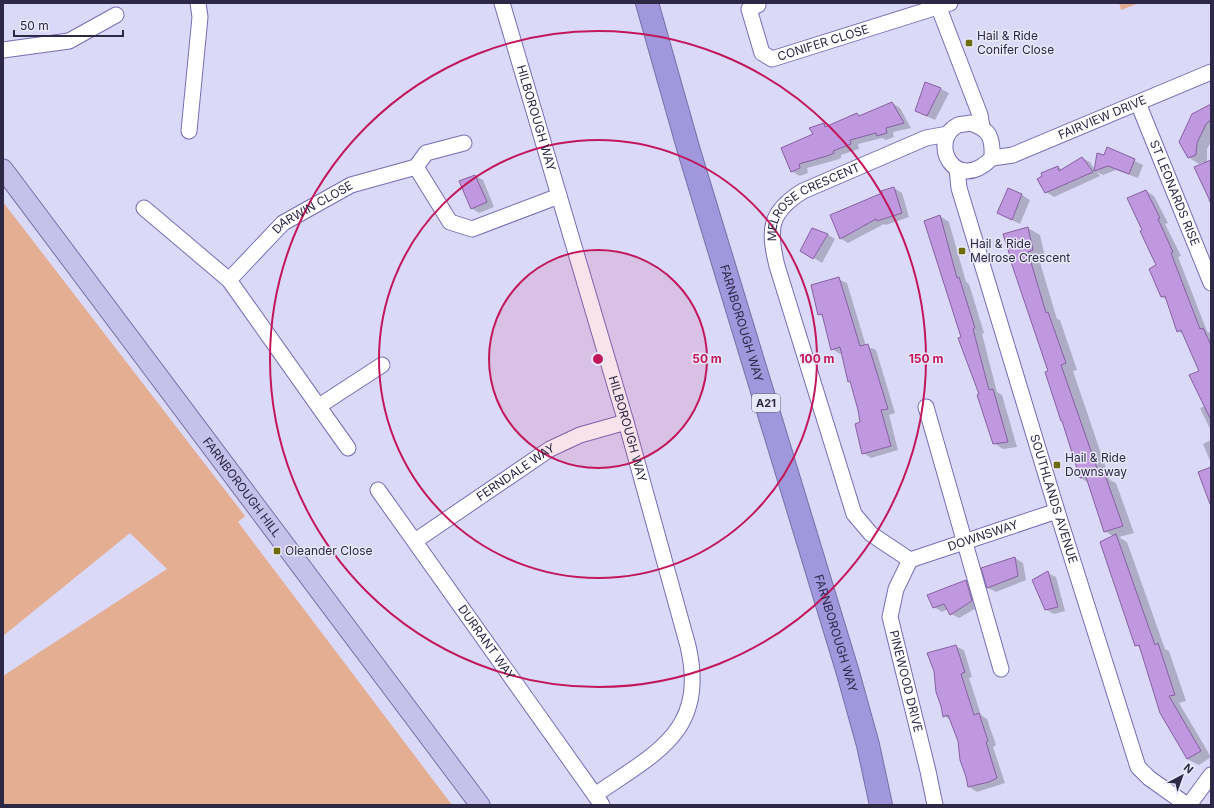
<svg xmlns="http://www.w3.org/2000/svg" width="1214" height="808" font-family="Inter,sans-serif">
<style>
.green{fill:#e3ae91}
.shadow{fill:#0003}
.building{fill:#c098df;stroke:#8660a3}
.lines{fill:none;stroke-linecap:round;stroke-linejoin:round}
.minor-casing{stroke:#786cb4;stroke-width:17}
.major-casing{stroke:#7770a8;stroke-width:21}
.highway-casing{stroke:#7770a8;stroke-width:24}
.minor{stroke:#fff;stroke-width:15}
.major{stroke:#c6c1ea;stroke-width:19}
.highway{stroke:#a097dc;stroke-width:22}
.ring{fill:none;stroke:#c2185b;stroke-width:2}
.poi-dot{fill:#6d6d0e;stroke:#e9e8f8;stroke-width:1.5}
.labels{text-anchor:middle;stroke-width:3;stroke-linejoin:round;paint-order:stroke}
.shield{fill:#e9e8f8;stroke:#65627b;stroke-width:1}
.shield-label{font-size:11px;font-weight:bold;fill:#2c2846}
.poi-label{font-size:12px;fill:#2c2846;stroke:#e9e8f8;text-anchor:start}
.street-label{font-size:12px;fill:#2c2846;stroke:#e9e8f8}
.centre{fill:#c2185b;stroke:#e9e8f8;stroke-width:2}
.ring-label{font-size:12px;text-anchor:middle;font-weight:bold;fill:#c2185b;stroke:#e9e8f8;stroke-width:3;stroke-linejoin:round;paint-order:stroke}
</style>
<rect width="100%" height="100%" fill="#dbd9f8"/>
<g class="green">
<path d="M1119,3H1139L1121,10Z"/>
<path d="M3,202L245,516L238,522L452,805H3V676L167,569L130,533L3,636Z"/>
</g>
<g class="shadow">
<path d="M941,89L949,93L935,120L924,115Z"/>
<path d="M892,103L900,108L911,128L893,132L894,137L886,140L882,138L858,144L859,149L841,155V158L836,160L807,168L808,173L800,176L791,171L814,135L824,124L828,127L857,114L861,117Z"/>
<path d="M1211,105V142L1207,149V163L1211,161V205L1208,200L1210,199L1204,162L1199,164L1188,157Z"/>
<path d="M1108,148L1143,165L1138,178L1116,170L1103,175L1097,172L1100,176L1054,197L1046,192L1058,167L1063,170L1082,158L1090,162L1095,170Z"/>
<path d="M475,176L483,180L494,207L479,213L471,208L461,182Z"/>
<path d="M894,188L902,193L909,217L886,225L884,224L848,243L840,238L884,194Z"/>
<path d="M1146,191L1154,196L1168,223L1165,224L1181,256L1178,257L1207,331L1211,334V431L1200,408L1205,406L1201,372L1184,335L1178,331L1167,300L1162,297L1157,266L1143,231Z"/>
<path d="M1022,195L1030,200L1020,224L998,213Z"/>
<path d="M940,216L949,222L966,282L969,284L984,333L982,334L997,392L1002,395L1017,447L1003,449L994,443L962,338Z"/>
<path d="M1028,228L1040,235L1045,257L1039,259L1057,319L1060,320L1077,370L1073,371L1110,480L1116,483L1134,533L1119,537L1127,542L1165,649L1169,651L1186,701L1179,703L1211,757L1199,765L1187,759L1142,649L1136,645L1114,537L1105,531L1089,483L1081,478L1046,373L1049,371L1012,263Z"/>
<path d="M827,234L835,239L822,263L801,250Z"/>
<path d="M838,279L847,283L866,346L876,350L895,413L889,415L898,450L871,458L863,453L859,410L851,382L849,381L842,353L840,354L832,349L823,317L819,314Z"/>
<path d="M1211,440V463L1203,444Z"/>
<path d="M1015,558L1023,563L1026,580L996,592L988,588L983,569Z"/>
<path d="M1048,573L1056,577L1065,611L1054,614L1045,609L1033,581Z"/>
<path d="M966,581L974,585L980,606L959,618L951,614L948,609L942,612L934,607Z"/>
<path d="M955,646L964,650L972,677L969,678L981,715L987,719L996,745L993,747L1005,783L977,792L969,787L959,741L951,720L944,716Z"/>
</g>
<g class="building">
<path d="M925,82L941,88L927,116L915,111Z"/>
<path d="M892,102L904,123L886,128L887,133L877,136L876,133L850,140L851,144L833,151L834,153L827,156L799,164L800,168L791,172L781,148L813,134L809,128L824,123L825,127L857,113L859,116Z"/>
<path d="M1211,104V120L1206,124L1197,143L1196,155L1188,158L1179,142L1192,114Z"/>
<path d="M1107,147L1135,159L1129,174L1108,166L1094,171L1097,153L1104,155Z"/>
<path d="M1082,157L1093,172L1045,193L1037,179L1042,176L1041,173L1058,166L1059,171Z"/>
<path d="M1211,160V203L1194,167Z"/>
<path d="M475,175L487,202L471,209L459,181Z"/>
<path d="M894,187L902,213L877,221L876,219L840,239L830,215L882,193L881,191Z"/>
<path d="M1008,188L1022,194L1012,220L997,213Z"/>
<path d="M1146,190L1160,218L1158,219L1173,252L1171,253L1200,329L1203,328L1211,345V420L1189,375L1199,371L1181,330L1177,332L1165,296L1161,297L1149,269L1156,265L1140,231L1142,230L1127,198Z"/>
<path d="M940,215L957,278L959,277L975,328L973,329L989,390L993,389L1008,442L993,444L977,395L979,394L958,338L961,337L924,221Z"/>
<path d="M1028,227L1033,250L1028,252L1046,313L1048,312L1066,363L1061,365L1100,477L1105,475L1123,526L1104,532L1086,477L1080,478L1062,421H1061L1045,372L1048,371L1011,262H1012L1003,234Z"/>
<path d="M812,228L828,234L813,259L800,251Z"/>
<path d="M839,277L860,346L868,344L888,409L881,410L891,446L862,454L855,424L860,422L858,410L850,381L848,382L840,347L831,350L822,314L818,315L811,285Z"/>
<path d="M1211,467V503L1210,504L1198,472Z"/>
<path d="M1116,534L1155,645L1158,643L1175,695L1169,696L1201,751L1187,759L1160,713L1139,645L1135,646L1100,542Z"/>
<path d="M1015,557L1018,576L987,588L981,568Z"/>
<path d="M1048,571L1058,607L1045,610L1032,580Z"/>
<path d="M966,580L972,601L950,615L944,604L933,608L927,595Z"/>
<path d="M956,645L965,672L961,674L974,715L979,713L988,741L986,742L997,778L989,782L968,787L966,777L960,760L958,741L948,715L943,717L941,706L936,692L934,671L927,653Z"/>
</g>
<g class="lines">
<g class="minor-casing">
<g id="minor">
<path id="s1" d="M502,3L626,422L688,646C708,732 655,753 595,795"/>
<path d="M937,3L980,115L982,127"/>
<path id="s2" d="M758,5L749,9L762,53L772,59L950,3"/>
<path d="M3,50L69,41L116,15"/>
<path id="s3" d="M1138,103L1211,283"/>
<path d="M970,123C990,129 993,138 992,158C954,196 928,140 958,125C962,124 967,124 970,123Z"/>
<path d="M189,131L200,17L198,3"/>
<path id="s4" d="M992,158L1013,155L1211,72"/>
<path d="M416,167L426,153L464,143"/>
<path id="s5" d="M957,169L959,188L1057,511L1138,767L1149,778L1187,805"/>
<path d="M144,208L229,280L348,448"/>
<path id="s6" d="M229,280L283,223L351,185L416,167L450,222L472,229L559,196"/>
<path d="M319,406L382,365"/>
<path d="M926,407L1001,669"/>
<path id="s7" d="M378,490L602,805"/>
<path id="s8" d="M415,541L550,449L580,435L626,422"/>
<path id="s9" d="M910,560L871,534L854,514L777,266C768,229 769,212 803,191L926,138L948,134"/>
<path id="s10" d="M910,560L896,589L890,617L928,771L935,805"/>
<path id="s11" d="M910,560L1057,511"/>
<path d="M1189,805L1211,775"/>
</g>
</g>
<g class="major-casing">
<g id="major">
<path id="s12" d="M3,169L480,805"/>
</g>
</g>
<g class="highway-casing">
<g id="highway">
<path id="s13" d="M647,3L689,151L848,673L868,745L881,805"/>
</g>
</g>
<use href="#minor" class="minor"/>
<use href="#major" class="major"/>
<use href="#highway" class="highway"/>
</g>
<circle cx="598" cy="359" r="109" fill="#c2185b" fill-opacity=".12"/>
<g class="ring">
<circle cx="598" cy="359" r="109"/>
<circle cx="598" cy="359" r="219"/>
<circle cx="598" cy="359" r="328"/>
</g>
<g class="poi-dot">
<rect x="965" y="39" width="8" height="8" rx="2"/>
<rect x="958" y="247" width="8" height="8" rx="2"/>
<rect x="1053" y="461" width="8" height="8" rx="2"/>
<rect x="273" y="547" width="8" height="8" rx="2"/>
</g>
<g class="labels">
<rect class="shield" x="752" y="394" width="28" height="18" rx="3"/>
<g class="shield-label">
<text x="766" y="407">A21</text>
</g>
<g class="poi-label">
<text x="977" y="40">Hail &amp; Ride<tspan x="977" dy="14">Conifer Close</tspan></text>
<text x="970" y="248">Hail &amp; Ride<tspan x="970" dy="14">Melrose Crescent</tspan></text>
<text x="1065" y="462">Hail &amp; Ride<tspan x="1065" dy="14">Downsway</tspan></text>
<text x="285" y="555">Oleander Close</text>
</g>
<g class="street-label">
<text dy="4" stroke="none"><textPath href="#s2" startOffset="121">CONIFER CLOSE</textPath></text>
<text dy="4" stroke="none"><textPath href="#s1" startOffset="120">HILBOROUGH WAY</textPath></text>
<text dy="4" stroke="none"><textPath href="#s4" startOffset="118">FAIRVIEW DRIVE</textPath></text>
<text dy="4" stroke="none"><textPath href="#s3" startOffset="97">ST LEONARDS RISE</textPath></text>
<text dy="4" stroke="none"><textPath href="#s9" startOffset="420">MELROSE CRESCENT</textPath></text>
<text dy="4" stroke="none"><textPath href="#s6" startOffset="112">DARWIN CLOSE</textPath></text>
<text dy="4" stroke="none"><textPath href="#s13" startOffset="334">FARNBOROUGH WAY</textPath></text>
<text dy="4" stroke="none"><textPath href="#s1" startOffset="444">HILBOROUGH WAY</textPath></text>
<text dy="4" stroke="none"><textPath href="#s8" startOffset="122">FERNDALE WAY</textPath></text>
<text dy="4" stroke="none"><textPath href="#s12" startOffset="398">FARNBOROUGH HILL</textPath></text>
<text dy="4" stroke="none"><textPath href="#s5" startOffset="344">SOUTHLANDS AVENUE</textPath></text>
<text dy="4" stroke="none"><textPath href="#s11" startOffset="77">DOWNSWAY</textPath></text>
<text dy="4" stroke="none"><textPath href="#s13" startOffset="658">FARNBOROUGH WAY</textPath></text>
<text dy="4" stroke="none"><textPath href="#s7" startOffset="187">DURRANT WAY</textPath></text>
<text dy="4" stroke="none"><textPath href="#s10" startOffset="127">PINEWOOD DRIVE</textPath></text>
</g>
</g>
<circle cx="598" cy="359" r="6" class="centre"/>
<g class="ring-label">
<text x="707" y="363">50 m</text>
<text x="817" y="363">100 m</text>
<text x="926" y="363">150 m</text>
</g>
<rect width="1214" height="808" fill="none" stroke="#2c2846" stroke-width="8"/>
<g transform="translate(1182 776) rotate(41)" stroke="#e9e8f8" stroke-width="3" paint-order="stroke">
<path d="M0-3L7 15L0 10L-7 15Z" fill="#2c2846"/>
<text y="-6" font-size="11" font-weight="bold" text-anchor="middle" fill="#2c2846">N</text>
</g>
<path d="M14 30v6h109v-6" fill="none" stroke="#2c2846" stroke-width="2"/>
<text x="20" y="30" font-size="12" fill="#2c2846" stroke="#e9e8f8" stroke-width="3" paint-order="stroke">50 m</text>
</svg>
